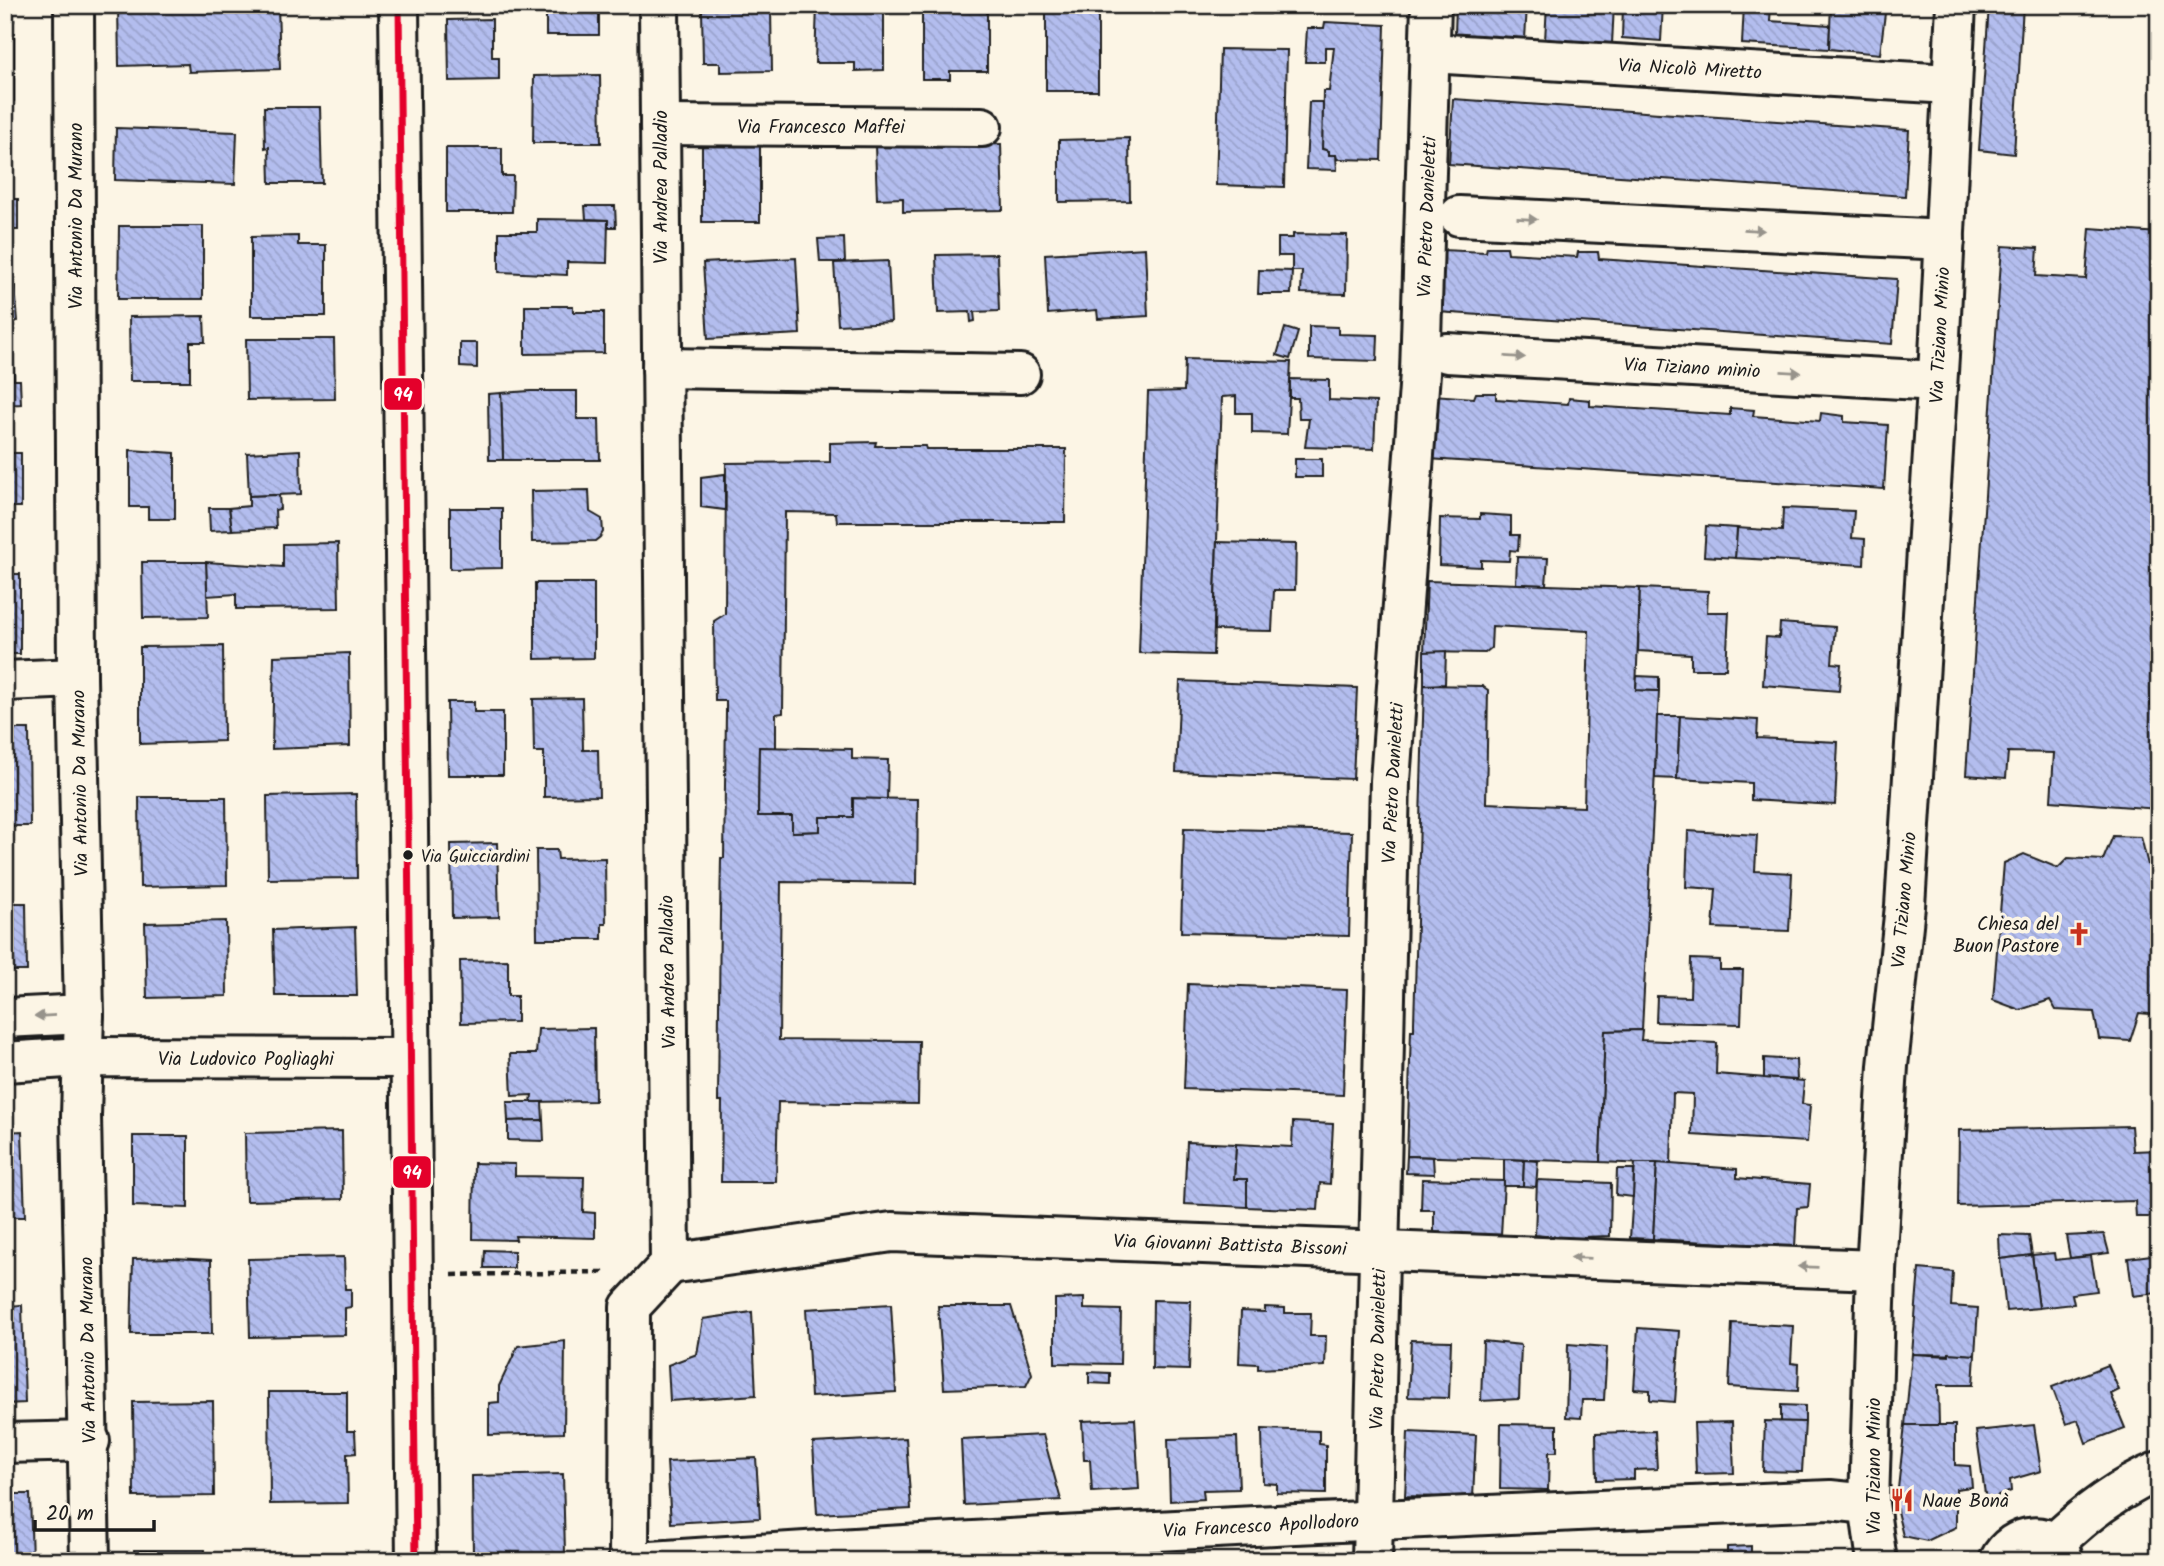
<svg xmlns="http://www.w3.org/2000/svg" width="2164" height="1566" font-family="Kalam,sans-serif">
<style>
.building{fill:url(#building-back-hatch);stroke:#1c1c1c;stroke-width:2}
.lines{fill:none;stroke-linecap:round;stroke-linejoin:round}
.street-casing{stroke:#1c1c1c;stroke-width:44}
.secondary-casing{stroke:#1c1c1c;stroke-width:44}
.path{stroke:#1c1c1c;stroke-width:4.5;stroke-dasharray:7 5;stroke-linecap:butt}
.street{stroke:#fcf5e5;stroke-width:38}
.secondary{stroke:#fcf5e5;stroke-width:38}
.bus-1-casing{stroke:#fcf5e5;stroke-width:12}
.bus-1{stroke:#e4002b;stroke-width:7}
.oneway{fill:#97938b}
.bus-dot{fill:#1c1c1c;stroke:#fcf5e5;stroke-width:2.5}
.labels{text-anchor:middle;stroke-width:7;stroke-linejoin:round;paint-order:stroke}
.bus-label{font-size:17px;fill:#1c1c1c;stroke:#fcf5e5;text-anchor:start}
.street-label{font-size:19px;fill:#1c1c1c;stroke:#fcf5e5}
.poi-label{font-size:19px;fill:#1c1c1c;stroke:#fcf5e5;text-anchor:end}
.line-badge{stroke:#fcf5e5;stroke-width:2.5}
.badge-label{font-size:19px;text-anchor:middle;font-weight:bold;fill:#fff}
</style>
<defs>
<pattern id="building-back-hatch" width="6" height="6" patternUnits="userSpaceOnUse" patternTransform="scale(1.75)"><rect width="6" height="6" fill="#b3bdee"/><path d="M-1 5l2 2M0 0l6 6M5-1l2 2" fill="none" stroke="#99a2cc"/></pattern>
</defs>
<rect width="100%" height="100%" fill="#fcf5e5"/>
<filter id="ink" filterUnits="userSpaceOnUse"><feTurbulence type="fractalNoise" baseFrequency=".0143" numOctaves="2"/><feDisplacementMap in="SourceGraphic" scale="14" xChannelSelector="R" yChannelSelector="G"/><feConvolveMatrix kernelMatrix="1 2 1 2 8 2 1 2 1" color-interpolation-filters="sRGB"/></filter>
<g filter="url(#ink)">
<g class="building">
<path d="M5,5H14V21L5,22Z"/>
<path d="M118,5H278L280,69L189,72L188,64L119,66Z"/>
<rect x="546" y="5" width="53" height="30"/>
<path d="M817,5H884V70L855,71V63H815Z"/>
<rect x="1046" y="5" width="52" height="86"/>
<path d="M1253,5H1270L1269,14H1253Z"/>
<path d="M1456,5H1527L1525,39L1455,34Z"/>
<path d="M1547,5H1614L1612,44L1545,40Z"/>
<path d="M1623,5H1663L1661,41L1622,38Z"/>
<path d="M1744,5L1771,6L1770,21L1830,25L1829,49L1742,44Z"/>
<path d="M1831,5H1886L1880,54L1829,49Z"/>
<path d="M1989,5H2023L2014,154L1979,150Z"/>
<path d="M922,7L987,8V71H950V79H922Z"/>
<path d="M771,9L772,71L720,72V63H703L702,10Z"/>
<path d="M492,19V57H499V80L449,81L448,20Z"/>
<path d="M1325,22L1385,25L1381,160L1337,159L1336,155H1329V151L1322,149L1323,91H1329L1334,47H1325V62H1305L1307,28H1324Z"/>
<rect x="5" y="38" width="9" height="63"/>
<path d="M1220,49L1287,50L1284,187L1216,185Z"/>
<path d="M600,75L601,143H533L534,76Z"/>
<path d="M1453,99L1909,130L1905,196L1449,164Z"/>
<path d="M1309,102H1323L1322,149L1329,151V155H1336L1337,170L1306,169Z"/>
<path d="M264,107H320L322,183H270L269,147L265,148Z"/>
<path d="M116,128L237,132L235,184L115,180Z"/>
<path d="M1129,138L1130,201L1059,202V140Z"/>
<path d="M760,142V222H702V143Z"/>
<path d="M1001,144L1003,210L903,212V198L877,199L875,146Z"/>
<path d="M446,148H502V176H513L512,212H446Z"/>
<path d="M5,163H10V199H18V230H5Z"/>
<path d="M585,206H615L616,227H608V220L586,219Z"/>
<path d="M537,219L608,220L607,263L567,262V275L499,272V232H537Z"/>
<path d="M119,226H203V299H118Z"/>
<path d="M2090,228L2159,233V596L2151,705H2159V809L2051,801L2054,753L2008,752L2006,778L1966,775L2002,246L2038,248L2036,276L2086,279Z"/>
<path d="M1293,234L1347,235L1346,294L1301,293L1302,271H1292V256H1278V238H1293Z"/>
<path d="M298,236V245H326V316H251V237Z"/>
<path d="M844,238L845,262H820L818,239Z"/>
<path d="M1487,247H1507L1508,253L1577,257L1578,252H1598L1599,259L1897,279L1892,344L1438,312L1442,250L1486,252Z"/>
<path d="M1145,248L1148,316L1098,319L1097,310L1048,314L1045,254Z"/>
<path d="M997,254L999,311L974,312L975,321L971,322L970,312L938,313L936,255Z"/>
<path d="M796,258L800,334L708,339L703,263Z"/>
<path d="M888,261L891,322L838,325L834,263Z"/>
<path d="M1259,270L1292,271L1291,294H1258Z"/>
<path d="M15,286L18,321L5,323V287Z"/>
<path d="M525,306H573V312H604V353L525,354Z"/>
<path d="M204,316L205,342H190V381H130L129,317Z"/>
<path d="M1309,326L1338,327V334L1378,335L1377,361L1309,359Z"/>
<path d="M1285,328L1298,332L1290,359L1277,355Z"/>
<path d="M246,339H334L335,399L247,400Z"/>
<path d="M5,342H12L14,380H20L21,404L5,405Z"/>
<path d="M460,343H477V368L460,367Z"/>
<path d="M1185,359L1291,362L1287,434L1252,433V413H1236V396L1222,397L1213,655L1139,653L1148,392L1184,391Z"/>
<path d="M1290,379L1329,380V400L1376,402L1374,449L1305,447L1309,419H1299L1298,398H1290Z"/>
<path d="M530,391H577V419H599L600,460H503L501,393Z"/>
<path d="M501,393L503,460H489L488,394Z"/>
<path d="M1476,393H1496V399L1568,404L1569,398L1590,400V406L1730,415V408L1754,410L1753,416L1820,421L1821,413L1844,416V422L1888,425L1884,489L1429,459L1433,395L1474,398Z"/>
<path d="M876,442L875,446H925L926,449H1066L1065,522H837L836,513L785,512L783,713L776,714V748L759,747L758,816H792V832L820,831V817H853V798L918,799L917,884L781,882L779,1040L919,1041L918,1104L778,1102L776,1182H721L722,1101H718L720,914L721,858H724L726,713V701H715L714,621L725,614L726,463L830,462V443Z"/>
<path d="M130,450L175,453V519H148V507H130Z"/>
<path d="M300,450L301,494L249,496L247,453Z"/>
<rect x="5" y="453" width="3" height="79"/>
<rect x="8" y="453" width="13" height="54"/>
<rect x="1295" y="459" width="27" height="18"/>
<path d="M725,474V510L701,507V477Z"/>
<path d="M589,490L590,512L602,519L603,532L600,537L595,541L532,542L531,491Z"/>
<path d="M279,495L280,509L275,510L276,528L232,530L229,508L249,506V496Z"/>
<path d="M209,508H229L232,530L210,531Z"/>
<path d="M450,508H502V568L450,569Z"/>
<path d="M1783,508L1854,511L1852,538L1865,539L1864,565L1735,558L1737,528L1782,531Z"/>
<path d="M1480,514L1511,516V535H1519L1518,551L1510,550L1509,561L1481,560V567L1439,565L1440,518L1480,519Z"/>
<path d="M1706,526L1737,528L1735,558L1704,556Z"/>
<path d="M1217,542L1296,544L1295,590H1274L1272,631L1214,630Z"/>
<path d="M338,543L339,608L236,609V594L207,596L206,562L283,567V544Z"/>
<path d="M1517,557L1548,558L1546,585L1516,584Z"/>
<path d="M142,562H206L208,617L143,618Z"/>
<rect x="5" y="574" width="15" height="80"/>
<path d="M1427,581L1640,588L1636,690L1659,691L1642,1030L1605,1031L1600,1162L1407,1156L1411,1030H1414V1023L1424,685L1482,686L1488,690L1486,803L1584,807L1589,631L1492,626L1491,648L1485,653L1424,652Z"/>
<path d="M535,583H594V658L535,659Z"/>
<path d="M1640,588L1708,591L1707,612H1729L1726,669H1691V654L1638,651Z"/>
<path d="M1780,623L1835,627L1832,663L1841,664L1839,691L1763,685L1766,637L1779,638Z"/>
<path d="M223,646L224,741L140,744V647Z"/>
<path d="M1446,651L1445,684L1424,685V652Z"/>
<path d="M349,653L350,746L272,749L274,656Z"/>
<path d="M1637,676L1659,677V691L1636,690Z"/>
<path d="M1180,681L1357,688L1353,779L1176,772Z"/>
<path d="M582,698L583,750H598L599,796L544,797V752H534L533,699Z"/>
<path d="M447,702H474V712H503V775H448Z"/>
<path d="M1657,716H1680L1677,779L1655,778Z"/>
<path d="M1680,716L1758,720L1757,738L1838,742L1835,805L1751,800V783L1677,779Z"/>
<path d="M5,729H29L30,826H5Z"/>
<path d="M759,747L852,749V759L888,760L887,799L853,798V817H820V831L792,832V816H758Z"/>
<path d="M356,794L357,878L268,879L267,796Z"/>
<path d="M139,797H226L227,885L140,887Z"/>
<path d="M1184,828L1352,832L1349,936L1181,932Z"/>
<path d="M1688,831L1757,835L1755,871L1792,873L1789,931L1713,928L1716,889L1686,887Z"/>
<path d="M2113,836L2141,837L2148,865H2159V1015L2139,1013L2130,1041L2099,1039L2094,1012L2056,1010L2050,1000L2020,1010L1993,1000L2004,863L2024,854L2058,868L2068,858L2103,860Z"/>
<path d="M497,843L499,917L452,918L451,844Z"/>
<path d="M536,850H557L558,859L605,858L606,924H602V939H537Z"/>
<path d="M5,903H26L27,971H5Z"/>
<path d="M226,921L227,996L147,998L145,923Z"/>
<path d="M355,927L357,996H275L273,930Z"/>
<path d="M1691,959L1720,960V970H1743L1741,1024L1656,1022L1657,996L1690,997Z"/>
<path d="M508,960V996H517V1022L461,1023L460,961Z"/>
<path d="M1188,984L1347,990L1343,1095L1184,1089Z"/>
<path d="M594,1028L595,1101L531,1102L532,1095L512,1096L510,1054H536L538,1029Z"/>
<path d="M1642,1030L1641,1040L1717,1043L1716,1074L1804,1081L1802,1104L1810,1105L1807,1142L1692,1135L1693,1094L1673,1093L1671,1165L1600,1162L1605,1031Z"/>
<path d="M1764,1058L1796,1060L1797,1080L1764,1078Z"/>
<path d="M507,1102H542L543,1120L508,1121Z"/>
<path d="M543,1120L544,1141L508,1140V1121Z"/>
<path d="M1293,1122L1333,1124L1330,1184L1320,1183L1318,1210L1247,1207V1179H1234L1236,1144L1292,1147Z"/>
<path d="M2158,1125H2159V1217H2136L2135,1201L1958,1206L1959,1130L2131,1126L2133,1151L2159,1150Z"/>
<path d="M22,1131L25,1217H5V1132Z"/>
<path d="M342,1131L343,1199L246,1201L245,1133Z"/>
<path d="M133,1136H188V1208L133,1206Z"/>
<path d="M1187,1142L1236,1144L1234,1179H1247V1207L1184,1204Z"/>
<path d="M1407,1156L1433,1157L1434,1174L1406,1173Z"/>
<path d="M1504,1159L1524,1160L1523,1186H1504Z"/>
<path d="M1524,1160L1538,1161L1536,1187L1523,1186Z"/>
<path d="M474,1163L515,1164V1176L584,1177L583,1212L595,1213V1238L515,1236L516,1240L473,1239Z"/>
<path d="M1635,1163H1657L1653,1239L1630,1238Z"/>
<path d="M1657,1163L1737,1169V1178L1810,1184L1808,1207L1797,1208L1795,1247L1653,1239Z"/>
<path d="M1617,1169H1634L1633,1197L1616,1195Z"/>
<path d="M1422,1179L1504,1181L1501,1235L1460,1238V1234L1434,1233V1210H1421Z"/>
<path d="M1537,1180L1611,1183L1610,1236L1584,1237V1240L1535,1235Z"/>
<path d="M2104,1234L2109,1253L2070,1258L2066,1236Z"/>
<path d="M1999,1235L2029,1236L2032,1255L2000,1259Z"/>
<path d="M485,1250L514,1251V1268H484Z"/>
<path d="M2054,1253L2055,1260L2091,1256L2097,1291L2072,1294L2074,1304L2039,1308L2032,1255Z"/>
<path d="M2159,1254V1301L2157,1293L2133,1296L2128,1258Z"/>
<path d="M2032,1255L2039,1308L2006,1311L2000,1259Z"/>
<path d="M344,1257L345,1289H351V1307L345,1308V1335L250,1337L248,1259Z"/>
<path d="M174,1258L211,1260L212,1334H131L133,1259Z"/>
<path d="M1919,1269L1953,1272L1951,1306L1978,1308L1975,1355L1912,1354Z"/>
<path d="M1084,1298V1309L1121,1310L1120,1364L1055,1363V1299Z"/>
<path d="M1153,1300L1191,1301L1189,1370L1152,1369Z"/>
<path d="M891,1304L896,1392L811,1397L806,1309Z"/>
<path d="M22,1305L25,1403L5,1404V1306Z"/>
<path d="M938,1306H1011L1032,1374L1026,1386L944,1389Z"/>
<path d="M1265,1307L1285,1308V1313H1311L1310,1336H1326L1325,1366L1258,1369V1364L1239,1363L1241,1311L1265,1312Z"/>
<path d="M752,1312L756,1395L670,1401L668,1365L697,1354L703,1319Z"/>
<path d="M1732,1323L1793,1326L1791,1363L1799,1364L1798,1391L1729,1387Z"/>
<path d="M1638,1328L1680,1331L1675,1402L1650,1400V1390L1634,1389Z"/>
<path d="M1411,1340L1451,1341L1449,1398L1408,1397Z"/>
<path d="M565,1341L564,1433L489,1435V1403L499,1402V1386L518,1346Z"/>
<path d="M1483,1341L1521,1345L1519,1399L1481,1401Z"/>
<path d="M1568,1344L1607,1347L1604,1400H1582L1581,1418L1566,1417Z"/>
<path d="M1949,1353L1975,1355L1973,1385H1938L1939,1425H1905L1912,1354L1949,1356Z"/>
<path d="M2108,1365L2119,1390L2111,1394L2125,1428L2086,1443L2078,1420L2066,1424L2052,1387Z"/>
<path d="M1089,1372L1110,1373V1384L1089,1383Z"/>
<path d="M269,1392H347V1431H355L356,1453L347,1454L348,1503L270,1504Z"/>
<path d="M213,1401L214,1496L134,1497L133,1402Z"/>
<path d="M1781,1405L1805,1406V1422H1781Z"/>
<path d="M1135,1419L1139,1489L1092,1492L1090,1460H1084L1082,1421Z"/>
<path d="M1765,1421L1805,1422L1802,1472L1763,1471Z"/>
<path d="M1732,1422L1734,1473L1696,1474L1694,1423Z"/>
<path d="M1501,1424L1557,1425V1452H1549L1548,1490L1500,1489Z"/>
<path d="M1905,1425H1955V1465L1970,1466L1972,1487L1956,1489V1527L1927,1541L1903,1536L1896,1507Z"/>
<path d="M2034,1425L2041,1471L2010,1480L2011,1491L1986,1501L1976,1431Z"/>
<path d="M1262,1429L1319,1431V1444L1326,1445V1494L1277,1493V1484L1263,1483Z"/>
<path d="M1655,1431L1657,1469L1634,1470V1479L1597,1480L1596,1433Z"/>
<path d="M1408,1432L1476,1435L1473,1498L1405,1496Z"/>
<path d="M1043,1435L1061,1500L964,1505L961,1439Z"/>
<path d="M1237,1437L1239,1489L1203,1490L1204,1499L1170,1501L1168,1439Z"/>
<path d="M906,1438L911,1509L817,1514L813,1443Z"/>
<path d="M756,1458L760,1518L671,1523L667,1462Z"/>
<path d="M563,1474L565,1553L473,1555L472,1476Z"/>
<path d="M5,1494H30L32,1561H5Z"/>
<path d="M1751,1546V1557L1789,1555V1561H1727V1547Z"/>
<rect x="134" y="1550" width="71" height="11"/>
<path d="M1628,1552V1561H1605V1553Z"/>
</g>
<g class="lines">
<g class="street-casing">
<g id="street">
<path d="M74,5L77,678L84,1014L81,1116L90,1561"/>
<path d="M1430,53L1950,84"/>
<path d="M660,125L982,127"/>
<path d="M1459,216L1945,240"/>
<path d="M1447,353L1937,381"/>
<path d="M662,368L1020,374"/>
<path d="M5,681L77,678"/>
<path d="M5,1018L84,1014"/>
<path d="M5,1062L81,1057L410,1058"/>
<path d="M670,1264L892,1232L1876,1270"/>
<path d="M5,1443L90,1441"/>
<path d="M629,1561L630,1307L670,1264L659,5"/>
<path d="M652,1561C1044,1534 1437,1517 1830,1500L1869,1504"/>
<path d="M1372,1561L1390,781L1420,373L1431,5"/>
<path d="M1877,1561L1869,1504L1876,1270L1888,1066L1905,906L1939,356L1956,5"/>
</g>
</g>
<g class="secondary-casing">
<g id="secondary">
<path d="M399,5L416,1561"/>
<path d="M2053,1545C2084,1514 2119,1488 2159,1471"/>
<path d="M1999,1561C2012,1533 2054,1526 2064,1561"/>
</g>
</g>
<path class="path" d="M452,1275L602,1272L605,1276"/>
<use href="#street" class="street"/>
<use href="#secondary" class="secondary"/>
<g class="bus-1-casing">
<path id="bus-1" d="M399,5L416,1561"/>
</g>
<use href="#bus-1" class="bus-1"/>
</g>
<defs><path id="oneway-solid" d="M-6-.8H1V-3.2L6.5 0L1 3.2V.8H-6Z" transform="scale(1.75)"/></defs>
<g class="oneway">
<use href="#oneway-solid" transform="translate(1527 219) rotate(3)"/>
<use href="#oneway-solid" transform="translate(1754 230) rotate(3)"/>
<use href="#oneway-solid" transform="translate(1515 357) rotate(3)"/>
<use href="#oneway-solid" transform="translate(1791 372) rotate(3)"/>
<use href="#oneway-solid" transform="translate(45 1016) rotate(177)"/>
<use href="#oneway-solid" transform="translate(1581 1258) rotate(-178)"/>
<use href="#oneway-solid" transform="translate(1808 1267) rotate(-178)"/>
</g>
</g>
<defs>
<g id="church-bare" transform="scale(1.89)"><path d="M-1.2-6h2.4v3.5h3.3v2.4h-3.3V6h-2.4V-.1h-3.3v-2.4h3.3Z" fill="#c8321e" stroke="#fcf5e5" stroke-width="2.5" paint-order="stroke"/></g>
<g id="restaurant-bare" transform="scale(1.89)"><path d="M-5-6h1v4h1v-4h1v4h1v-4h1v5L-1.5 .5V6h-2V.5L-5-1ZM5-6V6H3V1.5H1.5Q1.5-4 5-6Z" fill="#c8321e" stroke="#fcf5e5" stroke-width="2.5" paint-order="stroke"/></g>
</defs>
<g fill-rule="evenodd">
<use href="#church-bare" x="2079" y="934"/>
<use href="#restaurant-bare" x="1902" y="1500"/>
</g>
<circle class="bus-dot" cx="408" cy="855" r="6"/>
<g class="labels">
<g class="bus-label">
<text x="421" y="862">Via Guicciardini</text>
</g>
<g class="street-label">
<text transform="translate(1690 68) rotate(3)" y="7">Via Nicolò Miretto</text>
<text x="821" y="133">Via Francesco Maffei</text>
<text transform="translate(660 187) rotate(-90)" y="7">Via Andrea Palladio</text>
<text transform="translate(75 216) rotate(-90)" y="7">Via Antonio Da Murano</text>
<text transform="translate(1426 217) rotate(-88)" y="7">Via Pietro Danieletti</text>
<text transform="translate(1939 335) rotate(-87)" y="7">Via Tiziano Minio</text>
<text transform="translate(1692 367) rotate(3)" y="7">Via Tiziano minio</text>
<text transform="translate(79 783) rotate(-91)" y="7">Via Antonio Da Murano</text>
<text transform="translate(1392 783) rotate(-87)" y="7">Via Pietro Danieletti</text>
<text transform="translate(1903 900) rotate(-85)" y="7">Via Tiziano Minio</text>
<text transform="translate(667 972) rotate(-91)" y="7">Via Andrea Palladio</text>
<text x="246" y="1065">Via Ludovico Pogliaghi</text>
<text transform="translate(1230 1244) rotate(2)" y="7">Via Giovanni Battista Bissoni</text>
<text transform="translate(1377 1349) rotate(-89)" y="7">Via Pietro Danieletti</text>
<text transform="translate(87 1350) rotate(-91)" y="7">Via Antonio Da Murano</text>
<text transform="translate(1873 1466) rotate(-90)" y="7">Via Tiziano Minio</text>
<text transform="translate(1261 1525) rotate(-3)" y="7">Via Francesco Apollodoro</text>
</g>
<g class="poi-label">
<text x="2059" y="930">Chiesa del<tspan x="2059" dy="22">Buon Pastore</tspan></text>
<text x="1922" y="1507" text-anchor="start">Naue Bonà</text>
</g>
</g>
<g class="line-badge">
<rect x="383" y="377" width="40" height="34" rx="7" fill="#e4002b"/>
<rect x="392" y="1155" width="40" height="34" rx="7" fill="#e4002b"/>
</g>
<g class="badge-label">
<text x="403" y="401">94</text>
<text x="412" y="1179">94</text>
</g>
<rect width="2164" height="1566" fill="none" stroke="#fcf5e5" stroke-width="28"/>
<rect x="14" y="14" width="2136" height="1538" fill="none" stroke="#1c1c1c" stroke-width="2.5" filter="url(#ink)"/>
<path d="M35 1520v10h119v-10" fill="none" stroke="#1c1c1c" stroke-width="3.5"/>
<text x="46" y="1520" font-size="21" fill="#1c1c1c" stroke="#fcf5e5" stroke-width="5" paint-order="stroke">20 m</text>
</svg>
